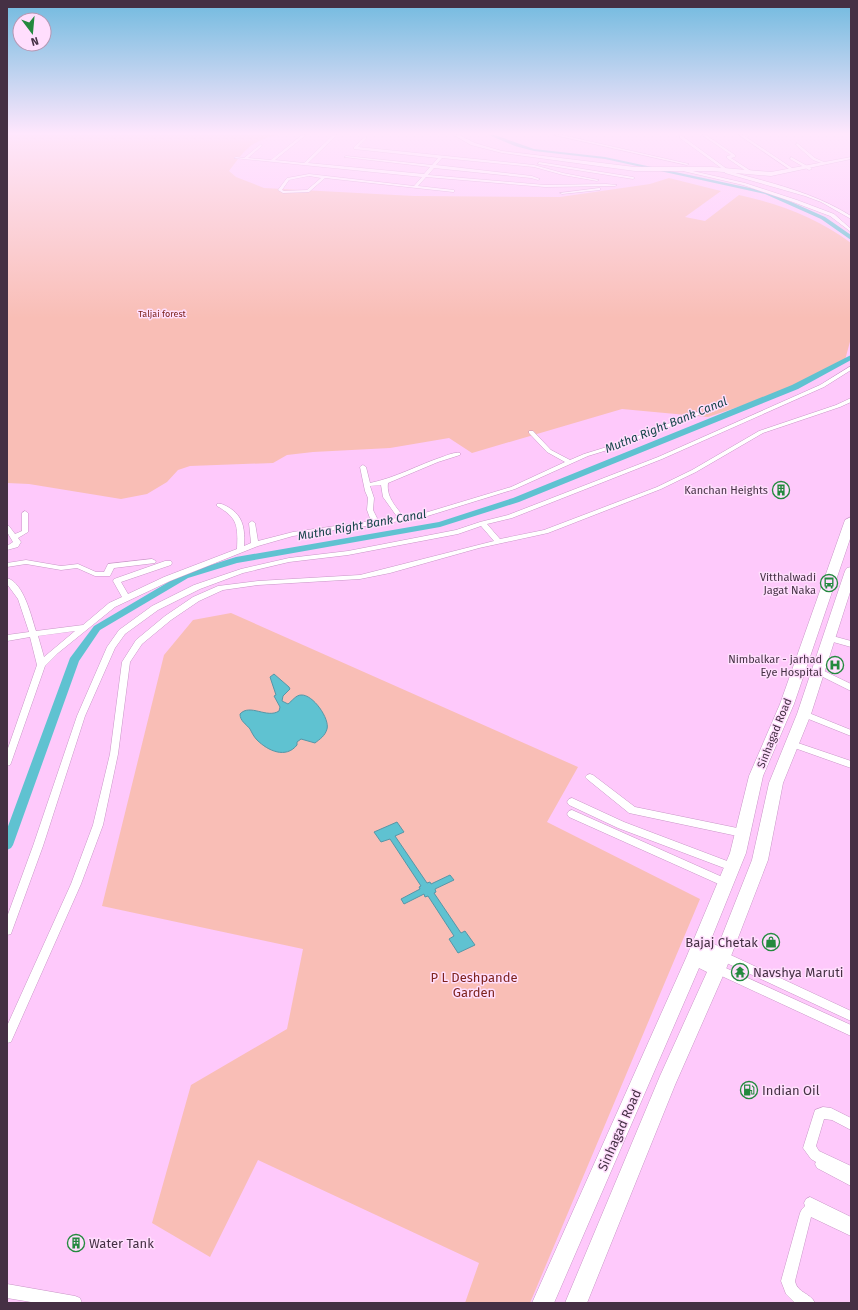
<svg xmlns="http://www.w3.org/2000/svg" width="858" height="1310" font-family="'Fira Sans',sans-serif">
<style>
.green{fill:#f9beb6}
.water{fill:#5fc2d1;stroke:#5796a7}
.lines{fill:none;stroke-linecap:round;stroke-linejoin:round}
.canal{fill:#5fc2d1;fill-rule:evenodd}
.minor-casing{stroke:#c996c7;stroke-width:1}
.tertiary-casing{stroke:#c996c7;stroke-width:1}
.primary-casing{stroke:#c996c7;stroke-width:1}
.minor{fill:#fff;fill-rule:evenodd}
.tertiary{fill:#fff;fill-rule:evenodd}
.primary{fill:#fff;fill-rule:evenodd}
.labels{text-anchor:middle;stroke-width:3;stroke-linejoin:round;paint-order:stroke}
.far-park-label{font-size:9px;fill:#7e241e;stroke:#ffdefd}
.poi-label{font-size:11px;fill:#453044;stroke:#ffdefd;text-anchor:end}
.street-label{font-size:11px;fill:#453044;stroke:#ffdefd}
.water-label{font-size:12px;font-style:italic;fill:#17454b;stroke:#ffdefd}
.near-poi-label{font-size:13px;fill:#453044;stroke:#ffdefd;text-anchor:start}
.near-park-label{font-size:13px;fill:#7e241e;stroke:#ffdefd}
.near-street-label{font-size:13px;fill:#453044;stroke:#ffdefd}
</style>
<rect width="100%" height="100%" fill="#fec9fb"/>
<g class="green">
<path d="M7,135H278C250,141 245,150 229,171L236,177L264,188L414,196L560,197L650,184L669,178L721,191L685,217L705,221L739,195C780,204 818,218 851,243V338L845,360L825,373L744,405L708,417L622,409L472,453L449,438L390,448L313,452L287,455L273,463L190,466L178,470L167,482L147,494L121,499L29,484L7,483Z"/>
<path d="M231,613L578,767L547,822L700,899L530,1303H465L479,1263L258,1160L210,1257L152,1223L191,1085L287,1029L303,949L102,906L164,655L193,620Z"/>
</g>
<g class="water">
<path d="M274,674L289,687L290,689L283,696L282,701L288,704C292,701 296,695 301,695C313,694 330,719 327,729C325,736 320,739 315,743L301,739L297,742V745C286,759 268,751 257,740C254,737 252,733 250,729C246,724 240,721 240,714C250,703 267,719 279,711L280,707L274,696L276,695L270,677Z"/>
<path d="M397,822L404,832L395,836L427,883L430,882L431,884L450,875L454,880L435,889L436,892L434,893L461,933L465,931L475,945L458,953L449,939L454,936L428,896L425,897L424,894L404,904L401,899L420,889L419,887L421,886L390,839L381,842L374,832Z"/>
</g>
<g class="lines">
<g class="canal">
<path d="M489,135H495L534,149L605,157L769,192L825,217L851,235V240L821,219L765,194L605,159L534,151L515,146Z"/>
<path d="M851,355V360L798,389L519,502L440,527L237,563L188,578L100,630L79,661L13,845L11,848L7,850V829L70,658L94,626L182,574L236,557L439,522L513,498L792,385Z"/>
</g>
<g class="minor-casing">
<g id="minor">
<path d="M302,135H306L275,160L304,163L333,135H337L308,163L424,174L430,167L344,157L346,156L432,165L438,158L354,149V147L365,137L367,138L358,147L534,165L563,173L599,180L597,181L563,175L534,167L442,158L436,165L532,176L540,179L538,180L531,178L434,168L428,175L545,185L606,184L617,185L615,186L545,187L426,177L418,186L454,190V192H453L325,178L309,192L283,193L278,190L287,178L309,174L414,186L422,177L234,158L236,157L244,158L261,144L262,146L248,158L271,160ZM309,176L321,178L307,190L284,191L282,190L289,180Z"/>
<path d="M702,135H706L735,155V157L731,158L751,171V173H749L727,158V156L731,155Z"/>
<path d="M739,135H743L795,170L792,171Z"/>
<path d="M680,136H682L727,169L728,171C771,183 813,192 851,216V219L821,202L805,196L725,173L724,170L680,138Z"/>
<path d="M797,143L815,158L824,162V164L813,160L796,145Z"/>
<path d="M791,157L811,168L812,169L809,170L790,159Z"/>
<path d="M539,162L633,177L635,178L633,179L538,164Z"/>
<path d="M684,169L745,183L797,200L834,214L851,229V232L830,216L793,202L743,185L683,171Z"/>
<path d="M599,188H600V190L562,194L560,193Z"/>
<path d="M851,366V370L824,387L662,459L512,518L487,524L500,539L544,530L657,487L692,470L759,431L836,405L851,398V402L840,407L763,433L696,472L661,489L548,533L479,548L390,573L360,579L258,585L223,590L199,601L171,620L142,644L130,662L118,754L103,825L81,884L11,1042L7,1043V1026L71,884L93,825L110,754L122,662L136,640L165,616L193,597L218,586L258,581L360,575L494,541L481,526L458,534L348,555L289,562L243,573L200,589L158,610L125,634L115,648L85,716L43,846L12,931L11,934L7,935V917L33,846L77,716L107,647L119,630L152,606L194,585L241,569L289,558L348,551L456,530L480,522L508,515L658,457L820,385Z"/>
<path d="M697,412L699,413V415L627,444L588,456L515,489L421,518L379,524L376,526L373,525L293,536L258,546L170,581L115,607L58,653L45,666L11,763L10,765L7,766V751L37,665L30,637L7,641V635L29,632L18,599L7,584V578C24,583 31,616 36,631L83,625L109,603L122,597L113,581L114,579L165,561H171L172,563L171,565L121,582L128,594L164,577L237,549C238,526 238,518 217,506V504C221,503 224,505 228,507C244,516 245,530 244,546L251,543L249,523L252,521L255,523L258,541L293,532L371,521L367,510L368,498L365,491L360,467L361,466L363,465L366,467L370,483C395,478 418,465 442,457C448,455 454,452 460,453V455L438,462L388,483C386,497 396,507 404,517L418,515L511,487L565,462L547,452L529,433V431H533L551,450L570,460L584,454L623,442ZM381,485L383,497L398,518L378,520L373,510L374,498L370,486ZM75,631L44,657L38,636Z"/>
<path d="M25,511L28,513V532L18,538L21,542L18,547L7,550V546L13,542L7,532V525L9,526L15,534L22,531V513Z"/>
<path d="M152,559L156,561L155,563L114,568L110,576H95L77,568L61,570L26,564L7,567V563L26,560L61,566L78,564L96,572H104L108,564Z"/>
<path d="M829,635L851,641V647L826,640L825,638L826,636Z"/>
<path d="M818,668L851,684V691L815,673L814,671Z"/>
<path d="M804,711L851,730V736L801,716L800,714L801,712Z"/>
<path d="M792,741L851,761V768L789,746L788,744L789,742Z"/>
<path d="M590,774L593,775L635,807L742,829L745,830L747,833L745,836L742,837L629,813L587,779L585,777L587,775Z"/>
<path d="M572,798L624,822L735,864L737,867L735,870L732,871L618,828L569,805L567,802L569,799Z"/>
<path d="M572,810L729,880L731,883L729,886L726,887L723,886L569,817L567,814L569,811Z"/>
<path d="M722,951L851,1011V1021L718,959L717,956L718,953Z"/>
<path d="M717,964L851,1025V1036L713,972L712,969L713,966Z"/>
<path d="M823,1107L831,1108L851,1118V1130L832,1120L824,1119L816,1146L819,1151L851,1166V1186L817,1168L815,1164L816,1162L811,1159L803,1148L815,1110Z"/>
<path d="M810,1197L851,1217V1236L811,1217L795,1281C797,1293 811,1293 815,1303H795L786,1294L781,1281L800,1213L802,1209L805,1206L804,1203L806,1199Z"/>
<path d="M7,1284L75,1296L80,1298L82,1303H37L7,1298Z"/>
</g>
</g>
<g class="tertiary-casing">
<g id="tertiary">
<path d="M454,135H459L475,143L502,151L635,167H712L771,172L851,157V159L771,176L712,171H635L502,153L471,145Z"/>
<path d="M554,135H562L689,164L687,165Z"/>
</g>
</g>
<g class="primary-casing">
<path id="primary" d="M851,517V536L794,704L763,776L746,853L710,942L718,946L752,860L769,783L797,714L845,571L847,568L851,567V589L811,714L783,783L768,860L726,969L675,1085L587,1303H565L660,1076L707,972L699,968L554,1303H532L686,958L730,853L749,776L780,704L845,520Z"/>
</g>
<use href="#minor" class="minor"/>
<use href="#tertiary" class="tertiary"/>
<use href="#primary" class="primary"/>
</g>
<linearGradient id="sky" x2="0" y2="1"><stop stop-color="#71badf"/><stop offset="0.42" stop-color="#ffe7fd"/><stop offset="1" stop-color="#ffe7fd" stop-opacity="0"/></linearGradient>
<rect width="858" height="318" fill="url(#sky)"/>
<defs>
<g id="building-ring" transform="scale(0.9)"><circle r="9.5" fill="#ffdefd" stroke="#23893e" stroke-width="1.5"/><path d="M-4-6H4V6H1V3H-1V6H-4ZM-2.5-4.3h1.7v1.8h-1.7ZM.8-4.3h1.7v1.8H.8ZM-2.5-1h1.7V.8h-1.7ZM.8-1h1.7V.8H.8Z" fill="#23893e"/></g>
<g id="bus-ring" transform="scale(0.9)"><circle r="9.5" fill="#ffdefd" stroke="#23893e" stroke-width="1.5"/><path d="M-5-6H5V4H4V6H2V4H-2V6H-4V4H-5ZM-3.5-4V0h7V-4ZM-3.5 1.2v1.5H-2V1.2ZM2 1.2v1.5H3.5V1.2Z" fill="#23893e"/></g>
<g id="hospital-ring" transform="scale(0.9)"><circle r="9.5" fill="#ffdefd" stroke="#23893e" stroke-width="1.5"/><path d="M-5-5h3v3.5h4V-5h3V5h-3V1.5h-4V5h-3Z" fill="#23893e"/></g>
<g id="shop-ring" transform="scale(0.9)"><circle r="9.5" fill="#ffdefd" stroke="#23893e" stroke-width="1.5"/><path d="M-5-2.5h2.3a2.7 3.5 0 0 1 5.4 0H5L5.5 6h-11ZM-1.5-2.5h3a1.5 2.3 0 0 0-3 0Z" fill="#23893e"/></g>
<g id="temple-ring" transform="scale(0.9)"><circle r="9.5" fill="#ffdefd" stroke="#23893e" stroke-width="1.5"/><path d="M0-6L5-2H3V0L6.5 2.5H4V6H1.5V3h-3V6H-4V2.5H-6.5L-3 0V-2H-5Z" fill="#23893e"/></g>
<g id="fuel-ring" transform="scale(0.9)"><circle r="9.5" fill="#ffdefd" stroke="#23893e" stroke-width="1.5"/><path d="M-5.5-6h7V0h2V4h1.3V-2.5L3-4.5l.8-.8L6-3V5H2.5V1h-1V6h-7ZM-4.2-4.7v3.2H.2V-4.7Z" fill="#23893e"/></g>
</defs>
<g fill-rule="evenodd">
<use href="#building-ring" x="781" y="490"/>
<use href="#bus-ring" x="829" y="583"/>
<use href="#hospital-ring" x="835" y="665"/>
<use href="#shop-ring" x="771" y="942"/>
<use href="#temple-ring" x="740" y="972"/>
<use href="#fuel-ring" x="749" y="1090"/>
<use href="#building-ring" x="76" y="1243"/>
</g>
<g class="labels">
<g class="far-park-label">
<text x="162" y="317">Taljai forest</text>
</g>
<g class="poi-label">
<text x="768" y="494">Kanchan Heights</text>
<text x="816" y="581">Vitthalwadi<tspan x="816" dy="13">Jagat Naka</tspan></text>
<text x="822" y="663">Nimbalkar - jarhad<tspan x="822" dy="13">Eye Hospital</tspan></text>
</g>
<g class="street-label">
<text transform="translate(774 733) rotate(-68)" y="4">Sinhagad Road</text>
</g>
<g class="water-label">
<text transform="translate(666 425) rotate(-22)" y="4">Mutha Right Bank Canal</text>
<text transform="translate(362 525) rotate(-10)" y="4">Mutha Right Bank Canal</text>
</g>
<g class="near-poi-label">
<text x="758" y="947" text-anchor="end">Bajaj Chetak</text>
<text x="753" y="977">Navshya Maruti</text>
<text x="762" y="1095">Indian Oil</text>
<text x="89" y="1248">Water Tank</text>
</g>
<g class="near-park-label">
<text x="474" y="982">P L Deshpande<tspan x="474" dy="15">Garden</tspan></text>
</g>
<g class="near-street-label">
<text transform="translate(619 1130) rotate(-66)" y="5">Sinhagad Road</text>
</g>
</g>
<rect width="858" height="1310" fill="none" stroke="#453044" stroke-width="16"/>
<g transform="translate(32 32) rotate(164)"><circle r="19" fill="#ffdefd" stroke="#b598b3"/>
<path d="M0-3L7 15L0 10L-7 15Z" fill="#23893e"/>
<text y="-6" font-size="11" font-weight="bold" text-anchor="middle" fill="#453044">N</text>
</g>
</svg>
